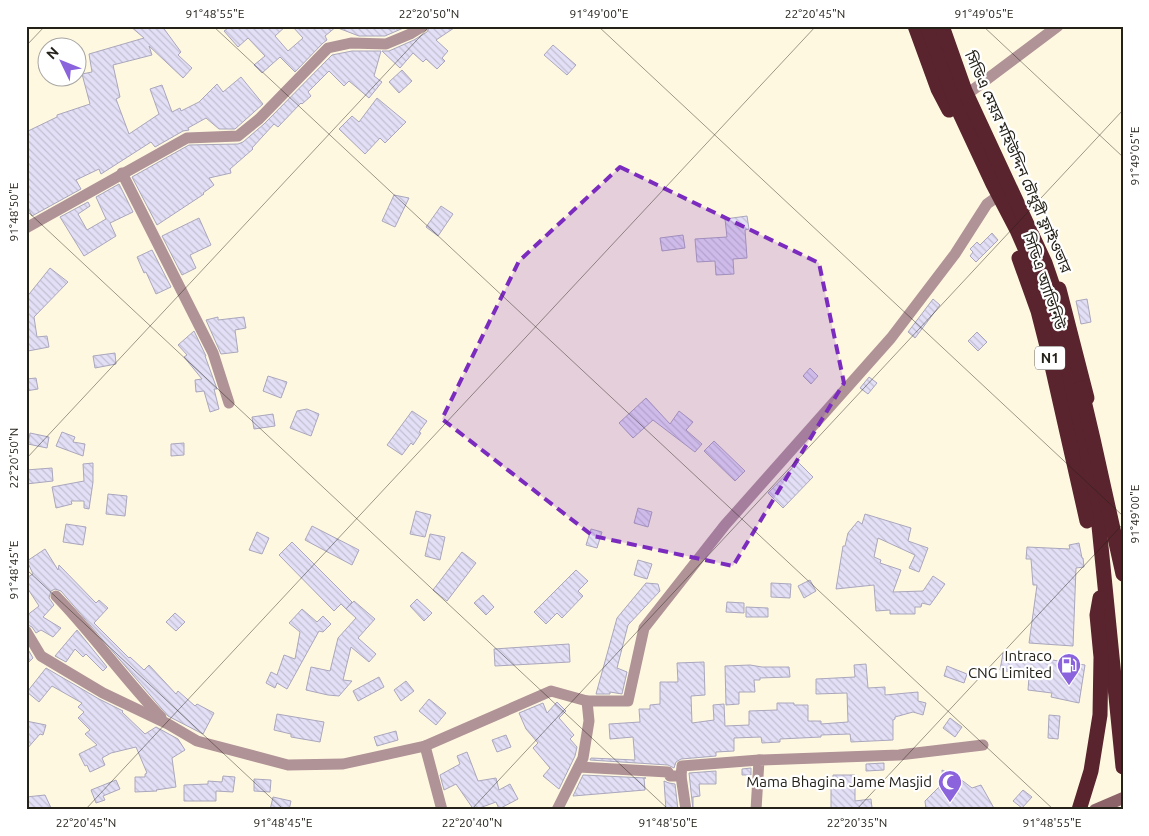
<svg xmlns="http://www.w3.org/2000/svg" width="1149" height="836" font-family="Ubuntu,'Noto Sans Bengali',sans-serif">
<style>
.building{fill:url(#building-back-hatch);stroke:#aaa7bc}
.lines{fill:none;stroke-linecap:round;stroke-linejoin:round}
.street{stroke:#b09396;stroke-width:11}
.secondary{stroke:#8c6368;stroke-width:12}
.highway{stroke:#59242d;stroke-width:15}
.marked{fill:#7b2cbf;fill-opacity:0.2;stroke:#7b2cbf;stroke-width:4;stroke-dasharray:10 6;stroke-linejoin:round}
.ticks{fill:none;stroke:#242119;stroke-width:1;stroke-opacity:0.45}
.labels{text-anchor:middle;stroke-width:4.5;stroke-linejoin:round;paint-order:stroke}
.shield{fill:#fff;stroke:#66645e;stroke-width:1}
.shield-label{font-size:14px;font-weight:bold;fill:#242119}
.street-label{font-size:15px;fill:#242119;stroke:#fff}
.poi-label{font-size:15px;fill:#242119;stroke:#fff;text-anchor:end}
.neatline{fill:none;stroke:#242119;stroke-width:2}
.ticks-label{font-size:12px;text-anchor:middle;fill:#242119}
</style>
<defs>
<pattern id="building-back-hatch" width="6" height="6" patternUnits="userSpaceOnUse" patternTransform="scale(1.25)"><rect width="6" height="6" fill="#e3dff6"/><path d="M-1 5l2 2M0 0l6 6M5-1l2 2" fill="none" stroke="#c3bfd2"/></pattern>
</defs>
<rect width="100%" height="100%" fill="#fff8e1"/>
<g class="building">
<path d="M130,26H162L181,52L178,55L192,68L183,78L149,46L152,55L113,65L120,97L116,99L129,134L159,114L150,89L162,85L172,112L180,108L181,111L199,102L217,84L223,92L241,77L263,104L235,129H219L206,118L188,128L189,130L183,131L155,147L151,142L101,174L99,169L76,180L81,189L32,216L26,204V132L57,117V115L90,104L82,74L92,72L89,54L144,38Z"/>
<path d="M231,26H286L275,36L288,51L303,38L292,26H337L325,36L327,40L323,43L295,72L280,57L262,73L254,65L265,56L248,38L238,47L224,31Z"/>
<path d="M338,26L395,29V26H408L385,36H359L338,28Z"/>
<path d="M430,26H457L436,40L448,51L442,58L445,61L437,69L426,59L423,62L413,53L400,68L382,51H389L414,40L427,32Z"/>
<path d="M553,45L576,65L567,75L544,55Z"/>
<path d="M352,51H381L374,76L382,82L369,98L349,81L344,86L329,71L308,92L311,96L302,104L301,103L278,127L274,124L252,148L253,149L230,169L231,173L209,178L214,185L203,193L204,194L157,225L132,177L189,145L238,144L243,142L264,124L332,55Z"/>
<path d="M402,70L412,81L399,93L389,82Z"/>
<path d="M377,98L406,122L385,143L380,138L365,154L339,129L352,116L359,122Z"/>
<path d="M119,184L133,212L110,223L116,236L84,256L60,217L88,202L90,206L78,214L87,230L106,219L96,197Z"/>
<path d="M394,195L409,198L395,227L382,221Z"/>
<path d="M441,206L453,214L438,236L426,227Z"/>
<path d="M747,216L749,229L745,230L747,258L733,259L734,274L716,275L715,261L697,262L695,239L727,237L725,219Z"/>
<path d="M199,218L211,245L190,255L196,268L182,275L162,236Z"/>
<path d="M992,233L998,240L976,262L970,256L973,252L970,249L977,242L980,245Z"/>
<path d="M683,235L685,248L662,251L660,238Z"/>
<path d="M152,250L171,287L156,294L146,272L144,273L137,257Z"/>
<path d="M50,268L68,282L34,317L37,337L47,336L49,347L28,351L26,298Z"/>
<path d="M933,299L940,305L915,338L908,332Z"/>
<path d="M1087,299L1091,322L1081,324L1076,301Z"/>
<path d="M218,317V320L244,317L246,328L235,330L238,352L221,354L206,320Z"/>
<path d="M194,331L206,356H205L217,389H214L219,409L210,412L204,391L196,392L195,380L202,379L184,357L187,355L178,345Z"/>
<path d="M977,332L987,342L978,351L968,341Z"/>
<path d="M115,353L116,364L95,368L93,356Z"/>
<path d="M810,368L818,376L811,384L803,376Z"/>
<path d="M268,376L287,382L281,398L263,391Z"/>
<path d="M869,377L877,383L868,394L860,388Z"/>
<path d="M36,378L38,389L26,391V379Z"/>
<path d="M646,398L670,424L679,411L693,422L686,430L702,444L695,452L653,420L633,438L619,423Z"/>
<path d="M307,409L319,414L311,436L290,428L297,411Z"/>
<path d="M412,411L427,421L419,432L421,433L413,445L411,443L402,455L387,445Z"/>
<path d="M273,414L275,426L254,429L252,417Z"/>
<path d="M62,432L75,437L73,442L85,444L83,456L56,446Z"/>
<path d="M30,433L49,437L47,448L28,444Z"/>
<path d="M714,441L745,471L735,481L704,451Z"/>
<path d="M184,443V455L171,456V444Z"/>
<path d="M798,462L813,477L783,508L768,493Z"/>
<path d="M93,463V482L89,509L84,508V501H71L72,504L56,508L52,487L84,481L83,464Z"/>
<path d="M52,468L53,481L26,484V470Z"/>
<path d="M108,494L127,496L125,516L106,514Z"/>
<path d="M638,508L652,512L648,527L634,523Z"/>
<path d="M416,511L431,515L425,537L410,534Z"/>
<path d="M865,514L911,528L908,541L928,548L919,572L909,568L915,555L878,538L874,557L881,560L880,563L901,570L893,592L923,591L933,576L945,584L930,605L922,603L921,607H915V614H890V610L876,611L874,585L836,589L843,546H845L848,533L858,521L862,524Z"/>
<path d="M66,524L86,527L83,545L63,542Z"/>
<path d="M312,526L359,550L352,565L305,540Z"/>
<path d="M591,529L602,532L597,548L586,545Z"/>
<path d="M257,532L269,538L262,554L249,550Z"/>
<path d="M430,534L445,537L440,560L425,556Z"/>
<path d="M292,542L352,602L346,609L341,604L334,611L279,555Z"/>
<path d="M1079,543L1082,558H1083L1084,567L1076,568L1073,646L1029,643L1037,585H1033L1031,559H1026L1027,547L1070,549L1069,545Z"/>
<path d="M45,549L58,570L59,565L96,603L99,600L108,608L94,623L129,658L130,657L144,670L149,665L176,694L178,691L195,706L197,704L214,713L203,734L168,716L61,591L55,589L51,591L49,598L54,605L43,617L61,628L53,637L41,630L36,633L32,627L26,624V616L39,606L26,586V578L33,574L27,561Z"/>
<path d="M462,552L476,563L447,601L433,590Z"/>
<path d="M638,560L652,564L647,579L634,575Z"/>
<path d="M576,570L588,581L578,591L583,596L562,618L557,613L546,624L534,612Z"/>
<path d="M810,580L816,591L804,598L798,586Z"/>
<path d="M646,583L658,584L660,591L628,625L617,668L627,672L622,694L610,692V694H596L617,618Z"/>
<path d="M771,583L791,584L790,598L771,597Z"/>
<path d="M483,595L494,607L486,615L474,603Z"/>
<path d="M417,599L432,613L424,621L410,606Z"/>
<path d="M354,601L375,619L358,638L376,654L369,662L351,647L343,680L352,681L339,696L328,695L306,690L311,667L330,671L338,638L356,618L346,609Z"/>
<path d="M727,602L744,603V613L726,612Z"/>
<path d="M746,607L768,608V617H746Z"/>
<path d="M302,609L317,622L323,616L331,624L323,632L319,631L287,689L277,683L275,688L266,683L271,672L277,675L284,655L295,659L300,632L289,623Z"/>
<path d="M175,613L185,622L176,631L166,622Z"/>
<path d="M77,630L107,667L103,671L86,654L83,657L75,649L66,662L55,656Z"/>
<path d="M569,644L570,662L495,666L494,649Z"/>
<path d="M26,646L33,658L26,665Z"/>
<path d="M1003,653L1016,655L1017,653L1026,656L1085,665L1079,703L1051,697L1052,693L1028,690L1029,677H1023V674L1000,670Z"/>
<path d="M704,662L705,695L691,696L692,723L714,720L713,705L724,704L725,726L749,725V711L777,710V703H794V705H808V721H821V724L848,722L847,693L816,694V679L855,677L854,665L866,664L868,688L885,687V695L918,692V701L926,703L923,715L913,712L895,717V719L893,720V740L851,742L850,734L821,735V737L780,739V742L762,743L761,737L734,738V751L716,752V756L681,759L676,762L674,768L668,765L590,760L591,758L635,760L633,737L610,739L609,724L640,722L639,709H650V705L660,704V682H678L677,663Z"/>
<path d="M750,665L762,667H789L790,677L760,678V680H754L755,692H739V704L726,705L725,666Z"/>
<path d="M947,666L967,674L964,683L944,676Z"/>
<path d="M46,668L99,699L123,711L122,712L145,734L156,727L178,739L185,750L172,758L176,787L156,790L157,791L135,792V777H145V774L147,773L136,747L111,753L102,758L105,765L90,772L87,765L85,766L79,754L97,745L85,734L90,730L78,718L84,712L78,707L82,703L52,686L39,702L27,692Z"/>
<path d="M379,677L384,687L358,701L353,691Z"/>
<path d="M406,681L414,691L401,701L394,690Z"/>
<path d="M429,699L446,713L436,725L419,711Z"/>
<path d="M557,702L566,711L559,718L574,735L570,739L577,747L575,756L559,789L543,776L550,768L533,748L538,743L526,729L519,713L543,703L547,713Z"/>
<path d="M277,714L324,722L320,742L291,737V734L274,730Z"/>
<path d="M1049,715L1060,716L1058,739L1048,738Z"/>
<path d="M950,718L962,727L955,737L943,728Z"/>
<path d="M26,721L46,725L43,735L40,734L26,750Z"/>
<path d="M396,731L398,740L377,746L374,737Z"/>
<path d="M506,735L511,747L497,752L492,740Z"/>
<path d="M467,752L478,781L496,778L499,790L510,784L518,799L499,809L496,802L474,810L456,784L444,790L440,775L460,764L457,756Z"/>
<path d="M884,763V770L866,771V764Z"/>
<path d="M751,768V775H742V769Z"/>
<path d="M942,770L959,778L972,788L981,785L995,810H926L925,801L943,783Z"/>
<path d="M716,771V784H699L700,796L693,797V810L689,773Z"/>
<path d="M583,775L646,778H644L645,790L573,796Z"/>
<path d="M833,775H855V801L871,799L872,808L860,810H831V783H833Z"/>
<path d="M223,776L235,777L233,792L216,791V801H184V785L208,784V781L222,782Z"/>
<path d="M254,779L271,780L270,792L254,791Z"/>
<path d="M116,780L120,789L103,796L105,800L96,803L91,790Z"/>
<path d="M664,781L669,783L675,784L678,810H666Z"/>
<path d="M1023,790L1032,797L1022,808L1013,801Z"/>
<path d="M45,795L52,810H26V797Z"/>
<path d="M273,797L291,801L289,810H270Z"/>
</g>
<g class="lines">
<g class="street">
<path d="M970,92L1058,26"/>
<path d="M122,173L213,353L229,403"/>
<path d="M26,228L187,138L238,136L259,119L328,48L351,43L386,44L410,34L423,26"/>
<path d="M56,596C93,634 124,679 161,717"/>
<path d="M26,631L41,656L103,693L168,724L197,741L288,765L343,764L425,746L551,691L587,701"/>
<path d="M425,746L442,810"/>
<path d="M579,767L668,772L670,776H681L682,766L759,760"/>
<path d="M681,776L686,810"/>
<path d="M557,810L583,758L589,721L587,701H628L644,628L725,525L891,338L955,254L987,204L994,199"/>
<path d="M756,810L759,760L899,755L983,745"/>
</g>
<path class="secondary" d="M1095,810L1123,798"/>
<g class="highway">
<path d="M915,26L938,89L949,110"/>
<path d="M927,26L958,109L993,184L1017,230L1045,294L1069,377L1099,526L1123,767"/>
<path d="M942,26L965,91L1045,263L1058,301"/>
<path d="M1019,258L1038,311L1052,366L1087,521"/>
<path d="M1059,289L1087,398"/>
<path d="M1081,388L1093,439L1123,574"/>
<path d="M1079,810L1091,771L1100,715L1101,657L1097,615L1100,598"/>
</g>
</g>
<path class="marked" d="M620,167L819,263L844,383L733,566L593,536L442,419L519,261Z"/>
<path class="ticks" d="M213,26L1054,810M598,26L1123,516M983,26L1123,157M26,46L45,26M26,210L669,810M26,459L430,26M26,569L284,810M85,810L816,26M471,810L1123,110M856,810L1123,524"/>
<defs>
<g id="fuel-pin" transform="scale(1.25)"><path d="M0 17L-7.5 6A9.5 9.5 0 1 1 7.5 6Z" fill="#8a63dd" stroke="#fff"/><path d="M-5.5-6h7V0h2V4h1.3V-2.5L3-4.5l.8-.8L6-3V5H2.5V1h-1V6h-7ZM-4.2-4.7v3.2H.2V-4.7Z" fill="#fff"/></g>
<g id="mosque-pin" transform="scale(1.25)"><path d="M0 17L-7.5 6A9.5 9.5 0 1 1 7.5 6Z" fill="#8a63dd" stroke="#fff"/><path d="M3.5-4.9A6 6 0 1 0 3.5 4.9A5 5 0 1 1 3.5-4.9Z" fill="#fff"/></g>
</defs>
<g fill-rule="evenodd">
<use href="#fuel-pin" x="1069" y="665"/>
<use href="#mosque-pin" x="950" y="782"/>
</g>
<g class="labels">
<rect class="shield" x="1035" y="346.5" width="30" height="23" rx="4"/>
<g class="shield-label">
<text x="1050" y="363">N1</text>
</g>
<g class="street-label">
<text transform="translate(1018 162) rotate(66)" y="5">সিডিএ মেয়র মহিউদ্দিন চৌধুরী ফ্লাইওভার</text>
<text transform="translate(1044 281) rotate(71)" y="5">সিডিএ অ্যাভিনিউ</text>
</g>
<g class="poi-label">
<text x="1052" y="661">Intraco<tspan x="1052" dy="17">CNG Limited</tspan></text>
<text x="932" y="787">Mama Bhagina Jame Masjid</text>
</g>
</g>
<rect width="1149" height="836" fill="none" stroke="#ffffff" stroke-width="55"/>
<g transform="translate(62 62) rotate(313)"><circle r="24" fill="#ffffff" stroke="#a7a6a3"/>
<path d="M0-4L9 19L0 12L-9 19Z" fill="#8a63dd"/>
<text y="-8" font-size="14" font-weight="bold" text-anchor="middle" fill="#242119">N</text>
</g>
<rect x="28" y="28" width="1094" height="780" class="neatline"/>
<g class="ticks-label">
<text x="215" y="18">91°48'55"E</text>
<text x="429" y="18">22°20'50"N</text>
<text x="599" y="18">91°49'00"E</text>
<text x="815" y="18">22°20'45"N</text>
<text x="984" y="18">91°49'05"E</text>
<text transform="translate(1135 156) rotate(-90)" y="4">91°49'05"E</text>
<text transform="translate(14 212) rotate(-90)" y="4">91°48'50"E</text>
<text transform="translate(14 458) rotate(-90)" y="4">22°20'50"N</text>
<text transform="translate(1135 514) rotate(-90)" y="4">91°49'00"E</text>
<text transform="translate(14 570) rotate(-90)" y="4">91°48'45"E</text>
<text x="86" y="827">22°20'45"N</text>
<text x="283" y="827">91°48'45"E</text>
<text x="472" y="827">22°20'40"N</text>
<text x="668" y="827">91°48'50"E</text>
<text x="857" y="827">22°20'35"N</text>
<text x="1052" y="827">91°48'55"E</text>
</g>
</svg>
